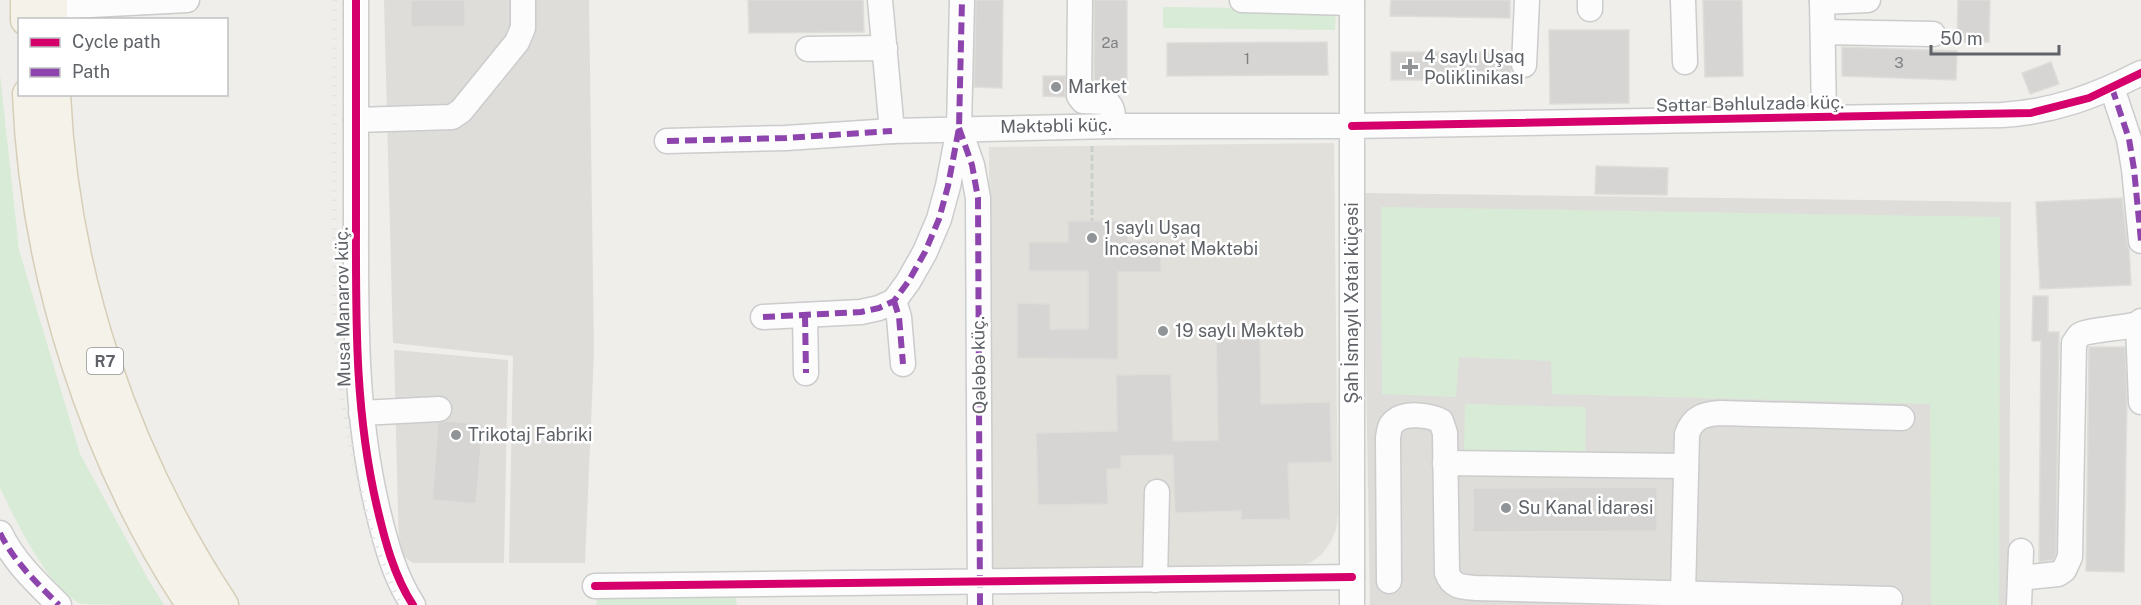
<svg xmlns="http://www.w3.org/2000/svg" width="2141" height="605" font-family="'Public Sans',sans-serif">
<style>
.industrial{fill:#dfddda}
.education{fill:#e2e0da}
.green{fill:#d8ebd6}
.building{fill:#d6d5d3;stroke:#deddd9;stroke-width:1.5}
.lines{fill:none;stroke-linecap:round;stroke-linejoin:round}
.minor-casing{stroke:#cbcccc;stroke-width:27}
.major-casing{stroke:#d7ceb8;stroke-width:33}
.path{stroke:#cacfcc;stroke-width:3;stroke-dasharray:6 3;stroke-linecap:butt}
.minor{stroke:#fdfcfc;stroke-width:24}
.major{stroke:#f4f2e9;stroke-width:30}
.rail{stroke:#e4e4e4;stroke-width:4.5;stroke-dasharray:1.5 8;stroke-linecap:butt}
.quiet{stroke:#8e44ad;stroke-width:6;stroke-dasharray:12 6;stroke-linecap:butt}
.cycleway-casing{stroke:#fff;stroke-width:11}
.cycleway{stroke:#d6006c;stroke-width:8}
.poi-dot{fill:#919496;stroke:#fff;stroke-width:2}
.labels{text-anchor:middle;stroke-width:5;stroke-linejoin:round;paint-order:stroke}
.number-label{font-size:15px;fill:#7e8184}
.shield{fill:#fff;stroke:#8f9295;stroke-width:1.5}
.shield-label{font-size:16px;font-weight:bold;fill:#5f6368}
.poi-label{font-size:18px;fill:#5f6368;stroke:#fff;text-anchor:start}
.street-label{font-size:18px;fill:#5f6368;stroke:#fff}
</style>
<rect width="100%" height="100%" fill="#efeeea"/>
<g class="industrial">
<path d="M384,0H589L594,352L585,563H509L513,356L393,343Z"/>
<path d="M1363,193L2011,202L2009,605H1370Z"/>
<path d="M394,350L508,360L504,563H413L399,553Z"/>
</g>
<path class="education" d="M1334,143L1338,514L1336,530L1330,543L1322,554L1310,563L1290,566L991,571L989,147Z"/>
<g class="green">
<path d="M1163,7L1336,9L1335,30L1163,28Z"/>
<path d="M0,74L19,250L80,454L148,579L164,605C151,605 88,605 81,604C46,585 17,523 0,488Z"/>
<path d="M1381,207L2000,217L1999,605H1931L1930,404L1552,394L1551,361L1459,357L1456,397L1382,394Z"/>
<path d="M1465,404L1586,407L1585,454L1464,451Z"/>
<path d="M596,595L736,597L737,605H597Z"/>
</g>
<g class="building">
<path d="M411,0H465V26L411,27Z"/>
<path d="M748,0H863L864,32L749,33Z"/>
<path d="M976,0H1003L1002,88L974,87Z"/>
<rect x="1094" y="0" width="33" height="87"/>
<path d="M1391,0H1510V18L1390,16Z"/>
<path d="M1703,0H1742L1743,76L1705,77Z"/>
<path d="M1958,0H1990L1989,42H1957Z"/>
<path d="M1549,30H1629V103L1550,104Z"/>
<path d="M1327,42L1328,75L1167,76V43Z"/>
<path d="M1842,47L1957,51L1956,80L1842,76Z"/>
<path d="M1391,52H1510L1511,80H1391Z"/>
<path d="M2051,62L2059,84L2030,94L2022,73Z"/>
<path d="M1043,76H1065V97L1043,96Z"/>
<path d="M1596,166L1668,168L1667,195L1595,194Z"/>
<path d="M2122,198L2127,242L2129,249L2131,285L2040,289L2036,202Z"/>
<path d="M1068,221H1128V241H1161V272H1118V359L1017,358V303L1050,304V329H1088V271H1029V242H1068Z"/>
<path d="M2033,296H2048V332H2059L2056,554L2053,560L2039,562L2041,341H2032Z"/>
<path d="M1260,330L1261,404L1330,402L1332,462L1288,463L1290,519L1241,520V511L1175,513L1173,455L1121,456V469H1107L1108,504L1038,505L1036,433L1117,431L1116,375L1171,374L1173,441L1218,440L1216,331Z"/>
<path d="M2089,347H2125L2127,399L2124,572L2086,571Z"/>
<path d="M447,421L483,424L476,504L432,500L438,423Z"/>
<path d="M1657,487V531L1473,532V488Z"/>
</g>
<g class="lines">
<g class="minor-casing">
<g id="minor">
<path d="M356,0C356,71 356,142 356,214C356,314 354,408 377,507C385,541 394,576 413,605"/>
<path d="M880,0L892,131L1113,126H1352L2002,115C2053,112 2096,96 2141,73"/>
<path d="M1080,0L1079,96L1083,101C1107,103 1114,97 1113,126"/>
<path d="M1242,0L1352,3"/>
<path d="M1683,0L1685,62"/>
<path d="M1822,0L1824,118"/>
<path d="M1822,2L1868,0"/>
<path d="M52,7L187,0"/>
<path d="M1590,9V0"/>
<path d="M1823,32L1933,34"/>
<path d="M808,49L885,48"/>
<path d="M1524,65L1527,0"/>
<path d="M2112,88L2129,139L2134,169L2141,241"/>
<path d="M356,120L452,117L461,111L517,42L523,28V0"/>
<path d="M959,128L972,165L978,198L980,605"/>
<path d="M667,141L786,138L892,131"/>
<path d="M894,301L899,317L903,364"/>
<path d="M805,315L806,373"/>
<path d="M763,317L861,312L879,308L894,301L908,282L925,252L939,219L948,186L959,128L962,0"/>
<path d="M2141,321L2138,324L2141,402"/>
<path d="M361,413L439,409"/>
<path d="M1445,463L1686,466"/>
<path d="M0,533C14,562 37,583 59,605"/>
<path d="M2020,578L2058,574L2064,570L2070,557L2074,343C2076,341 2078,336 2080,335C2087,330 2125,328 2138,324"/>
<path d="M1155,580L1157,492"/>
<path d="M1389,581L1388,438C1389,432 1389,425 1395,421C1405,412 1430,415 1441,421L1445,433L1447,573C1452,587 1462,587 1476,588L1890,599"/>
<path d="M595,586L1352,577"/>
<path d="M1683,594L1687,434C1693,417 1704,414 1720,413L1902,418"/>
<path d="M1352,605V0"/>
<path d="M2019,605L2021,551"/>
</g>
</g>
<g class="major-casing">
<g id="major">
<path d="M26,0V20"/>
<path d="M52,0V20"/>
<path d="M28,94C35,270 94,459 192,605"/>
<path d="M55,94C63,275 123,454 223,605"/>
</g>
</g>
<path class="path" d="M1092,146V221"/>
<use href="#minor" class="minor"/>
<use href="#major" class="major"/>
<path class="rail" d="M335,0L334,319L342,400L355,468L373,538L400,605"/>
<g class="quiet">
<path d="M2112,88L2129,139L2134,169L2141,241"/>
<path d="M959,128L972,165L978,198L980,605"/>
<path d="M667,141L786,138L892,131"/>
<path d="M894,301L899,317L903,364"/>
<path d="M805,315L806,373"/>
<path d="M763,317L861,312L879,308L894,301L908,282L925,252L939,219L948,186L959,128L962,0"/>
<path d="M0,533C14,562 37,583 59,605"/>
</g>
<g class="cycleway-casing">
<g id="cycleway">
<path d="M356,0C356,71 356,142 356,214C356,314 354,408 377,507C385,541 394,576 413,605"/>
<path d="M1352,126L2031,113L2089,98L2141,73"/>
<path d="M595,586L1352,577"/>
</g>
</g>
<use href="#cycleway" class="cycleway"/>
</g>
<g class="poi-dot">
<path d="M1407 58h6v6h6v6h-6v6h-6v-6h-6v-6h6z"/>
<circle cx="1056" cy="87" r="6"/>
<circle cx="1092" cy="238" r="6"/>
<circle cx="1163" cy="331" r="6"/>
<circle cx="456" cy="435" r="6"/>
<circle cx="1506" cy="508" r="6"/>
</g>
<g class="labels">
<g class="number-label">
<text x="1110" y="48">2a</text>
<text x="1247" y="64">1</text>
<text x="1899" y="68">3</text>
</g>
<rect class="shield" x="87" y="348" width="36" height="26" rx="4.5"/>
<g class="shield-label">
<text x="105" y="367">R7</text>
</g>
<g class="poi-label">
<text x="1424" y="63">4 saylı Uşaq<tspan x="1424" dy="21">Poliklinikası</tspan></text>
<text x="1068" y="93">Market</text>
<text x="1104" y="234">1 saylı Uşaq<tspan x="1104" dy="21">İncəsənət Məktəbi</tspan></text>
<text x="1175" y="337">19 saylı Məktəb</text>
<text x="468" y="441">Trikotaj Fabriki</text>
<text x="1518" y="514">Su Kanal İdarəsi</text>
</g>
<g class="street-label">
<text transform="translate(1750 104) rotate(-1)" y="6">Səttar Bəhlulzadə küç.</text>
<text transform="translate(1056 126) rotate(-1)" y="6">Məktəbli küç.</text>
<text transform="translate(1352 303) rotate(-90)" y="6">Şah İsmayıl Xətai küçəsi</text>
<text transform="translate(343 307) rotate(-91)" y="6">Musa Manarov küç.</text>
<text transform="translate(979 365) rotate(-91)" y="6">Qələbə küç.</text>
</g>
</g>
<rect x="18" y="18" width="210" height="78" fill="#ffffff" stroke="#bfc1c3" stroke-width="1.5"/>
<rect x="30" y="38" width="30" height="9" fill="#d6006c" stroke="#bfc1c3" stroke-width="1.5"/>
<text x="72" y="48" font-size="18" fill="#5f6368">Cycle path</text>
<rect x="30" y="68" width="30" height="9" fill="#8e44ad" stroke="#bfc1c3" stroke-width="1.5"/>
<text x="72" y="78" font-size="18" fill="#5f6368">Path</text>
<path d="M1931 45v9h128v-9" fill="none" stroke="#5f6368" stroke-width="3"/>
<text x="1940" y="45" font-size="18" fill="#5f6368" stroke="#ffffff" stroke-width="4.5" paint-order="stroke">50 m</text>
</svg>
